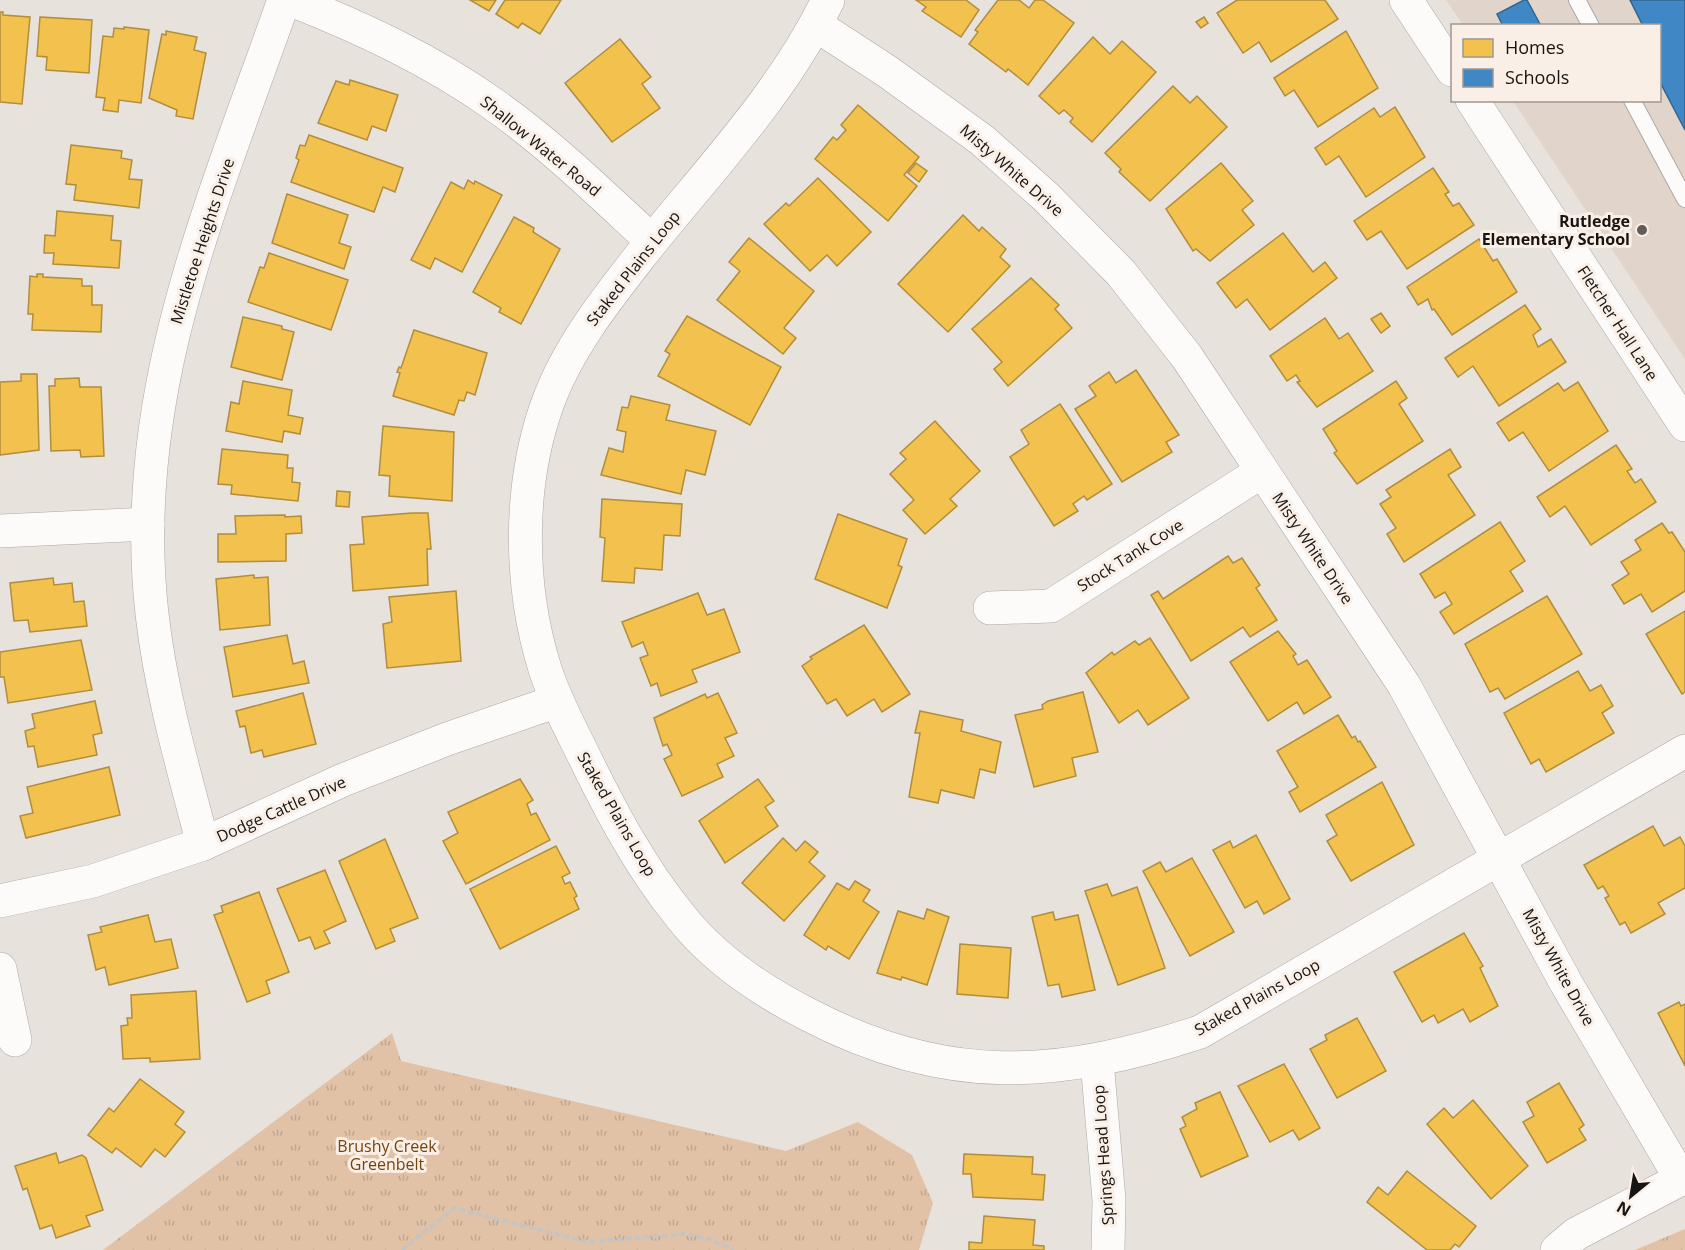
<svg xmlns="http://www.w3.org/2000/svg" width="1685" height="1250" font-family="'Open Sans',sans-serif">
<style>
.built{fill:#e1d5cb}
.grass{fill:url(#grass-tufts)}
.homes{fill:#f2c14e;stroke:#b18d3c;stroke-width:1.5}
.schools{fill:#3f88c5;stroke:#33658f;stroke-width:1.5}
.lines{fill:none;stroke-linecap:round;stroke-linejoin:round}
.lane-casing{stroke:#ada8a4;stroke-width:18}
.street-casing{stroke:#ada8a4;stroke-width:34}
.path{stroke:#c5c4c2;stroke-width:4;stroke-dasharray:6 3;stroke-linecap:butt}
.lane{stroke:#fcfbfa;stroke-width:16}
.street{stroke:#fcfbfa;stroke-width:33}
.poi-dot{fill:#615c58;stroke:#faefe6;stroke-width:2}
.labels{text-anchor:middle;stroke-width:6;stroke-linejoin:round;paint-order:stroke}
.street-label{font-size:16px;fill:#181411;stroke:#faefe6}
.poi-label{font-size:16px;font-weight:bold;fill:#181411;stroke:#faefe6;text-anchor:end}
.park-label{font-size:16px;fill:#75440e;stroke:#faefe6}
</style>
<defs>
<pattern id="grass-tufts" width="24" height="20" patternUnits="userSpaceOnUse" patternTransform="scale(1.5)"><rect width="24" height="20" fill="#e1c2a6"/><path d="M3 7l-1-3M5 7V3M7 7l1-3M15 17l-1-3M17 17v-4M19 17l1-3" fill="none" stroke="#c0a68e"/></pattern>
</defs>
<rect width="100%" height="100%" fill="#e8e2dd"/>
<path class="built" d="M1446,0H1685V359L1513,101L1660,100V26L1463,25Z"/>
<g class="grass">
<path d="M392,1033L401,1061L786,1151L858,1122L912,1155L933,1203L919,1250H103Z"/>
<path d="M1685,1229V1250H1635Z"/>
</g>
<g class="homes">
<path d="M470,0H496L489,11Z"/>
<path d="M505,0H561L540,34L522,23L518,28L496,14Z"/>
<path d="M916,0H966L979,10L961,37L922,11L926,7Z"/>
<path d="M998,0H1019L1029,8L1035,0H1043L1074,23L1028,85L1008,69L1006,72L969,44L978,32L975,30Z"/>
<path d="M1237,0H1325L1338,19L1271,62L1259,42L1243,53L1217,13Z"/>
<path d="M0,12H3V15L30,17L22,104L0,102Z"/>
<path d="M40,17L92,20L89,73L46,70L47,57L37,56Z"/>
<path d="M1204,17L1208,23L1201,28L1196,22Z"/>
<path d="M124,27L149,30L141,103L119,100L118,112L103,110L105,98L96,97L103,36L113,37L114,28L124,29Z"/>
<path d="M166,31L197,37L194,50L206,53L193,119L176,116L177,110L149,98L162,34L166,35Z"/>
<path d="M1346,31L1378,88L1318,127L1294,90L1285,96L1274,78Z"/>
<path d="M1093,37L1110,54L1122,41L1156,72L1092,142L1070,122L1073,118L1064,110L1059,114L1039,96Z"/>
<path d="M620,39L651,77L642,84L660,108L612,142L565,83Z"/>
<path d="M350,80L398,95L386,131L372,126L367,140L318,123L336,81L349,85Z"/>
<path d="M1173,86L1190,103L1197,96L1227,127L1150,201L1119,172L1121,169L1105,153Z"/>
<path d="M858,105L919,157L904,175L917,186L888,221L815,159L833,137L837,140L846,130L841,125Z"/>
<path d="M1395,107L1425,157L1366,197L1339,156L1326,165L1315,148L1374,108L1380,117Z"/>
<path d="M309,135L403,168L395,192L383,187L374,212L291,182L299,160L296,158L300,145L305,146Z"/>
<path d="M71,145L122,151L121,158L132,160L129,179L142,180L139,208L74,200L76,185L66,184Z"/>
<path d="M916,163L927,171L919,182L908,173Z"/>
<path d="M1221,163L1253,201L1242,210L1254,225L1210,261L1196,249L1193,251L1166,209Z"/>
<path d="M1433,168L1449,192L1445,194L1453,206L1459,203L1474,225L1407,269L1381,231L1367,240L1354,221Z"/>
<path d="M818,178L871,232L837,266L827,255L810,271L764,224L786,203L789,206Z"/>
<path d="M468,180L474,184L475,181L502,195L462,272L435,258L430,269L411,260L451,182L464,189Z"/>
<path d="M287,194L348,215L339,243L351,247L344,269L272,243Z"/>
<path d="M57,211L113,216L111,240L121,241L119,268L53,264L54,253H44L45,235L55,236Z"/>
<path d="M963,215L979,231L982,227L1006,249L1000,257L1010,266L948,332L898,284Z"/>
<path d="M514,217L534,228L533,232L560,249L521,324L499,312L501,308L473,292Z"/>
<path d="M1283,233L1313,272L1325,262L1337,278L1270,330L1247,299L1236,308L1217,283Z"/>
<path d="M749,238L814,291L784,328L796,338L783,354L717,300L740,271L729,262Z"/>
<path d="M1479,239L1493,261L1497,259L1517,292L1452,335L1434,309L1432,310L1428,299L1418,305L1407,287Z"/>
<path d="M269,253L348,280L331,330L248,302L260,267L264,268Z"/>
<path d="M37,274H43V277L82,279V286H92V305H102L101,332L32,330L33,314H28L30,276L37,277Z"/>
<path d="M1031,278L1059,305L1055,309L1072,328L1008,386L994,369L1002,362L972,329Z"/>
<path d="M1525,305L1541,329L1533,335L1538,347L1551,339L1566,362L1499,406L1473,366L1458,377L1445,358Z"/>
<path d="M1381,313L1390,326L1381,333L1371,319Z"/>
<path d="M687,316L781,367L750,425L658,376L670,354L665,351Z"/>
<path d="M243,317L282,326V329L294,332L282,380L231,367Z"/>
<path d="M1325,318L1339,339L1348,333L1373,371L1317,407L1297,382L1300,381L1296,375L1287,381L1270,356Z"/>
<path d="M414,330L487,353L475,395L467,392L464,401L459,400L454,415L393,396L400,373L397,372L399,367L401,368Z"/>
<path d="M1136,370L1179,435L1166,442L1172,452L1122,482L1075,409L1096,396L1089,386L1109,372L1116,383Z"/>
<path d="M21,374H37L39,450L0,455V382L21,381Z"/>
<path d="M79,378L80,387H101L104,456L81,457L80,450L51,451L49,386H55V379Z"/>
<path d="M243,381L292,390L288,415L303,418L300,434L284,431L282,442L226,431L231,402L239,404Z"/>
<path d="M1396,381L1407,398L1399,404L1423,441L1357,484L1334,453L1337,451L1323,429Z"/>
<path d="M1578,382L1608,431L1549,471L1523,432L1509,441L1497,423L1558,383L1564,391Z"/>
<path d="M631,396L670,405L666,420L716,431L705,475L686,470L681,494L601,475L609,448L623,452L626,432L617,430L622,407L628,408Z"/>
<path d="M1060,404L1112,484L1087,500L1084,496L1073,504L1078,511L1054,526L1010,457L1029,444L1021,430Z"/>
<path d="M935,421L980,471L950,499L957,506L925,534L903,510L914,500L890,474L906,459L900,453Z"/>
<path d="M383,426L454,432L452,501L389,496L390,476L379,475Z"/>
<path d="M1616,445L1632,469L1627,471L1635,483L1641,479L1656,502L1591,545L1565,506L1550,517L1537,497Z"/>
<path d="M222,449L288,455L287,468H293L292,482L300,483L298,501L231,494L232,485L218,484Z"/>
<path d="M1450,449L1461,467L1448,475L1475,515L1404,562L1387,534L1396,528L1380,504L1391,497L1386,490Z"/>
<path d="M337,491L350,492L349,507L336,506Z"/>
<path d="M602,499L682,504L680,536L664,535L662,570L635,568L634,583L602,581L605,538L600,537Z"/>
<path d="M412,513H428L431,549H427L428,585L353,591L350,545L364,544L362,517Z"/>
<path d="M838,514L907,539L898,565L902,567L887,608L815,579Z"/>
<path d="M285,515V517L301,516L302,533L286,534V561L218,562V534H236L235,516Z"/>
<path d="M1500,522L1525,561L1510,571L1523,591L1454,634L1440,612L1452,604L1445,592L1435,598L1420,574Z"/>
<path d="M1662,523L1669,533L1672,532L1685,552V591L1652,612L1641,594L1624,604L1612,585L1629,574L1621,562L1641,550L1635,540Z"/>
<path d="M1228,556L1233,563L1242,558L1260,585L1256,588L1277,620L1250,637L1243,627L1191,661L1151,595L1158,591L1163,599Z"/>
<path d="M254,575V578L268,577L270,625L220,630L216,579Z"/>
<path d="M53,578L54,585L72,583L74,602L84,601L87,626L30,632L28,620L14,621L10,583Z"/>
<path d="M456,591L461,661L387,668L383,624L392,622L389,597Z"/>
<path d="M698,593L707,615L724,609L740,652L692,670L697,682L661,696L657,683L651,686L640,658L648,655L643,642L632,647L622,622Z"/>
<path d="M1547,596L1582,654L1505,699L1498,688L1490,692L1465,644Z"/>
<path d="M1685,611V692L1682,694L1646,634Z"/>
<path d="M864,625L910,694L882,712L874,699L847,716L836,699L827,704L802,666L812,659L810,657Z"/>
<path d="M1278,631L1296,654L1293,656L1298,665L1307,660L1331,697L1304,714L1297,702L1268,721L1230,662Z"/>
<path d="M287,635L293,664L304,661L309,683L233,697L224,647Z"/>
<path d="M1150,638L1189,698L1148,725L1138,710L1119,723L1086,673L1112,652L1114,655L1135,641L1139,645Z"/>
<path d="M81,640L92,690L8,703L4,677H0V652Z"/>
<path d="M1578,671L1590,691L1601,685L1613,706L1602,713L1614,733L1546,772L1539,759L1531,764L1504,713Z"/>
<path d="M1083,692L1098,752L1072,758L1076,776L1034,787L1015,715L1043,709L1042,705L1048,701Z"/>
<path d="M303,693L316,744L264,757L262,750L251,753L245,726L240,727L236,711Z"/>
<path d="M718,693L737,733L725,738L734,756L717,764L723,777L682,796L664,759L672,755L667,744L663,746L654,718L705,694L707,698Z"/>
<path d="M95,701L102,733L93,735L97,755L38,767L34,746L28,747L25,731L35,728L32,714Z"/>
<path d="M920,711L963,720L961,731L1001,742L995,773L980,769L974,798L941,790L938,803L909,797L920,733H915Z"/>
<path d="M1338,715L1352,738L1355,736L1358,742L1360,741L1376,767L1300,812L1289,792L1298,787L1277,751Z"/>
<path d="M109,767L120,815L26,838L20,816L33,813L27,787Z"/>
<path d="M520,779L533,800L527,804L531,815L536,813L550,840L466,884L443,841L458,833L448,812Z"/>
<path d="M758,779L774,801L765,807L778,826L725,863L699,821Z"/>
<path d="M1382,782L1414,845L1351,881L1327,841L1337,835L1326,815Z"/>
<path d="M1653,826L1664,846L1680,837L1685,846V888L1658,903L1665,914L1631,933L1625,922L1620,925L1605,898L1609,896L1603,886L1598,889L1584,865Z"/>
<path d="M1256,835L1290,899L1264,914L1257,901L1245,908L1213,850L1230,841L1233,848Z"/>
<path d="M783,838L796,851L805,841L818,852L809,862L825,876L784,921L742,883Z"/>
<path d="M385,839L418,918L390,929L395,941L376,949L339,861Z"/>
<path d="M556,846L570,873L562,877L565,884L570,882L577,896L574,898L579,909L500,949L470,889Z"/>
<path d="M1192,858L1234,932L1190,956L1143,871L1160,862L1166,872Z"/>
<path d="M325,870L346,921L324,931L330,943L315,949L310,937L299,941L277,889Z"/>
<path d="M855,881L870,890L863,901L879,912L849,959L828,946L826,950L804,935L837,883L849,890Z"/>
<path d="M1107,884L1112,896L1137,887L1165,968L1118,985L1085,891Z"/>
<path d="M259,892L289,972L266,981L270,993L247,1002L214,915L223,912L221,906Z"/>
<path d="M927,909L949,917L927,985L902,977L901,980L877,973L898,911L924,919Z"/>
<path d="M1053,912L1055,920L1078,915L1095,990L1062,997L1059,984L1048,986L1032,917Z"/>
<path d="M148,915L155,942L171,939L178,968L109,985L105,967L96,970L88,935L102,932L100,927Z"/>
<path d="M1464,933L1483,966L1480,968L1498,1006L1470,1022L1463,1009L1438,1023L1434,1015L1422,1022L1394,972Z"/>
<path d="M960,944L1011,948L1008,998L957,994Z"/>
<path d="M196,991L200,1059L150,1062V1058L123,1059L121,1026L128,1025L127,1018H132L131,995Z"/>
<path d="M1679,1002L1681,1006L1685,1004V1066L1658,1013Z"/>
<path d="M1357,1018L1386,1071L1337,1098L1310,1049L1327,1040L1325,1035Z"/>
<path d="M1284,1064L1320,1128L1299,1140L1293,1130L1270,1142L1238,1086Z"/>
<path d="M140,1079L184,1112L175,1124L185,1132L165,1157L155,1149L141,1167L116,1148L112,1153L88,1135L109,1108L114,1112Z"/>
<path d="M1559,1083L1584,1125L1579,1129L1586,1140L1547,1163L1523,1122L1534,1116L1527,1102Z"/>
<path d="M1220,1092L1248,1156L1201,1177L1180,1129L1186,1126L1182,1117L1197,1109L1195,1103Z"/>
<path d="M1473,1100L1528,1166L1491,1199L1427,1124L1444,1108L1453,1118Z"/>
<path d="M56,1153L59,1163L82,1155L86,1158L103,1210L86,1216L90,1226L56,1238L52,1225L40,1229L27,1188L23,1190L15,1166Z"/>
<path d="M964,1154L1033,1157L1032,1174L1045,1175L1043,1200L973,1197L971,1174H963Z"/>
<path d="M1407,1171L1476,1226L1459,1247L1455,1244L1450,1250H1427L1367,1202L1378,1187L1388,1195Z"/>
<path d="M984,1216L1035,1220L1033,1245L1044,1246V1250H969V1242L982,1243Z"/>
</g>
<g class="schools">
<path d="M1524,0H1527L1541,26H1503L1497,14Z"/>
<path d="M1630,0H1685V130L1660,82V26H1643Z"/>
</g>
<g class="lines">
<g class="lane-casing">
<g id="lane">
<path d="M1577,0L1591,26"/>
<path d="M1632,100L1685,199"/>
</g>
</g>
<g class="street-casing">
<g id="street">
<path d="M291,0C362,28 431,60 493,104C550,144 601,194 652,241"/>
<path d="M828,0C782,95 706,173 641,255C605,301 567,349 547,405C518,487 519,586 545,669C554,697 568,724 581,750C609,808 640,867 681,917C714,959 762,991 809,1015C946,1086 1057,1079 1200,1032L1685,751"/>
<path d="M1406,0L1452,70"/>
<path d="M816,25L888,72L982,140L1046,197L1121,273L1187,357L1404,685L1566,983L1681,1179"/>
<path d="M1472,100L1685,425"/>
<path d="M0,531L148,524"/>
<path d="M990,608L1051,606L1261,472"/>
<path d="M203,844C183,768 161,693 152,614C127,395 213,202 284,0"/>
<path d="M0,901L93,881L203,844L343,780L447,739L557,701"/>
<path d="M0,969L15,1040"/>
<path d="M1097,1061L1109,1200L1108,1250"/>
<path d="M1557,1250L1576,1234L1685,1177"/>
</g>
</g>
<path class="path" d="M402,1250L454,1208L588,1242L686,1234L709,1239L733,1250"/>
<use href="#lane" class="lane"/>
<use href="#street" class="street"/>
</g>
<circle class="poi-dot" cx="1642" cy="230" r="6"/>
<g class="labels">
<g class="street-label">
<text transform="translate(541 146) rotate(39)" y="6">Shallow Water Road</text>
<text transform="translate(1012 170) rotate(41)" y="6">Misty White Drive</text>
<text transform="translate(202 241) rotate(-72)" y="6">Mistletoe Heights Drive</text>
<text transform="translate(633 268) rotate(-52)" y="6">Staked Plains Loop</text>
<text transform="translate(1618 323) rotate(57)" y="6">Fletcher Hall Lane</text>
<text transform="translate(1313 548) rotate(56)" y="6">Misty White Drive</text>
<text transform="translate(1130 555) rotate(-32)" y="6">Stock Tank Cove</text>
<text transform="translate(281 809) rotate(-24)" y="6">Dodge Cattle Drive</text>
<text transform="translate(617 814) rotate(60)" y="6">Staked Plains Loop</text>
<text transform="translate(1559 967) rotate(61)" y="6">Misty White Drive</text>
<text transform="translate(1257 997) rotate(-29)" y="6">Staked Plains Loop</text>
<text transform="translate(1103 1155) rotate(-94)" y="6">Springs Head Loop</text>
</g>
<g class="poi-label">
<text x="1630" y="227">Rutledge<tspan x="1630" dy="18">Elementary School</tspan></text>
</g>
<g class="park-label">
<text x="387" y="1152">Brushy Creek<tspan x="387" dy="18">Greenbelt</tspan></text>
</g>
</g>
<rect x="1451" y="24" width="210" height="78" fill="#faefe6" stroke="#a09791" stroke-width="1.5"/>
<rect x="1463" y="39" width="30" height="18" fill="#f2c14e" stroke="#a09791" stroke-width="1.5"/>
<text x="1505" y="54" font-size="18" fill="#181411">Homes</text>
<rect x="1463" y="69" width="30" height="18" fill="#3f88c5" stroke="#a09791" stroke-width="1.5"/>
<text x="1505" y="84" font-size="18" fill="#181411">Schools</text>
<g transform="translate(1631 1196) rotate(210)" stroke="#faefe6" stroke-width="4.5" paint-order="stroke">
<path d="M0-4.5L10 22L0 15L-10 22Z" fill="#181411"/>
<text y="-9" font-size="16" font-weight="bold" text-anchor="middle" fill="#181411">N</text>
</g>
</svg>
